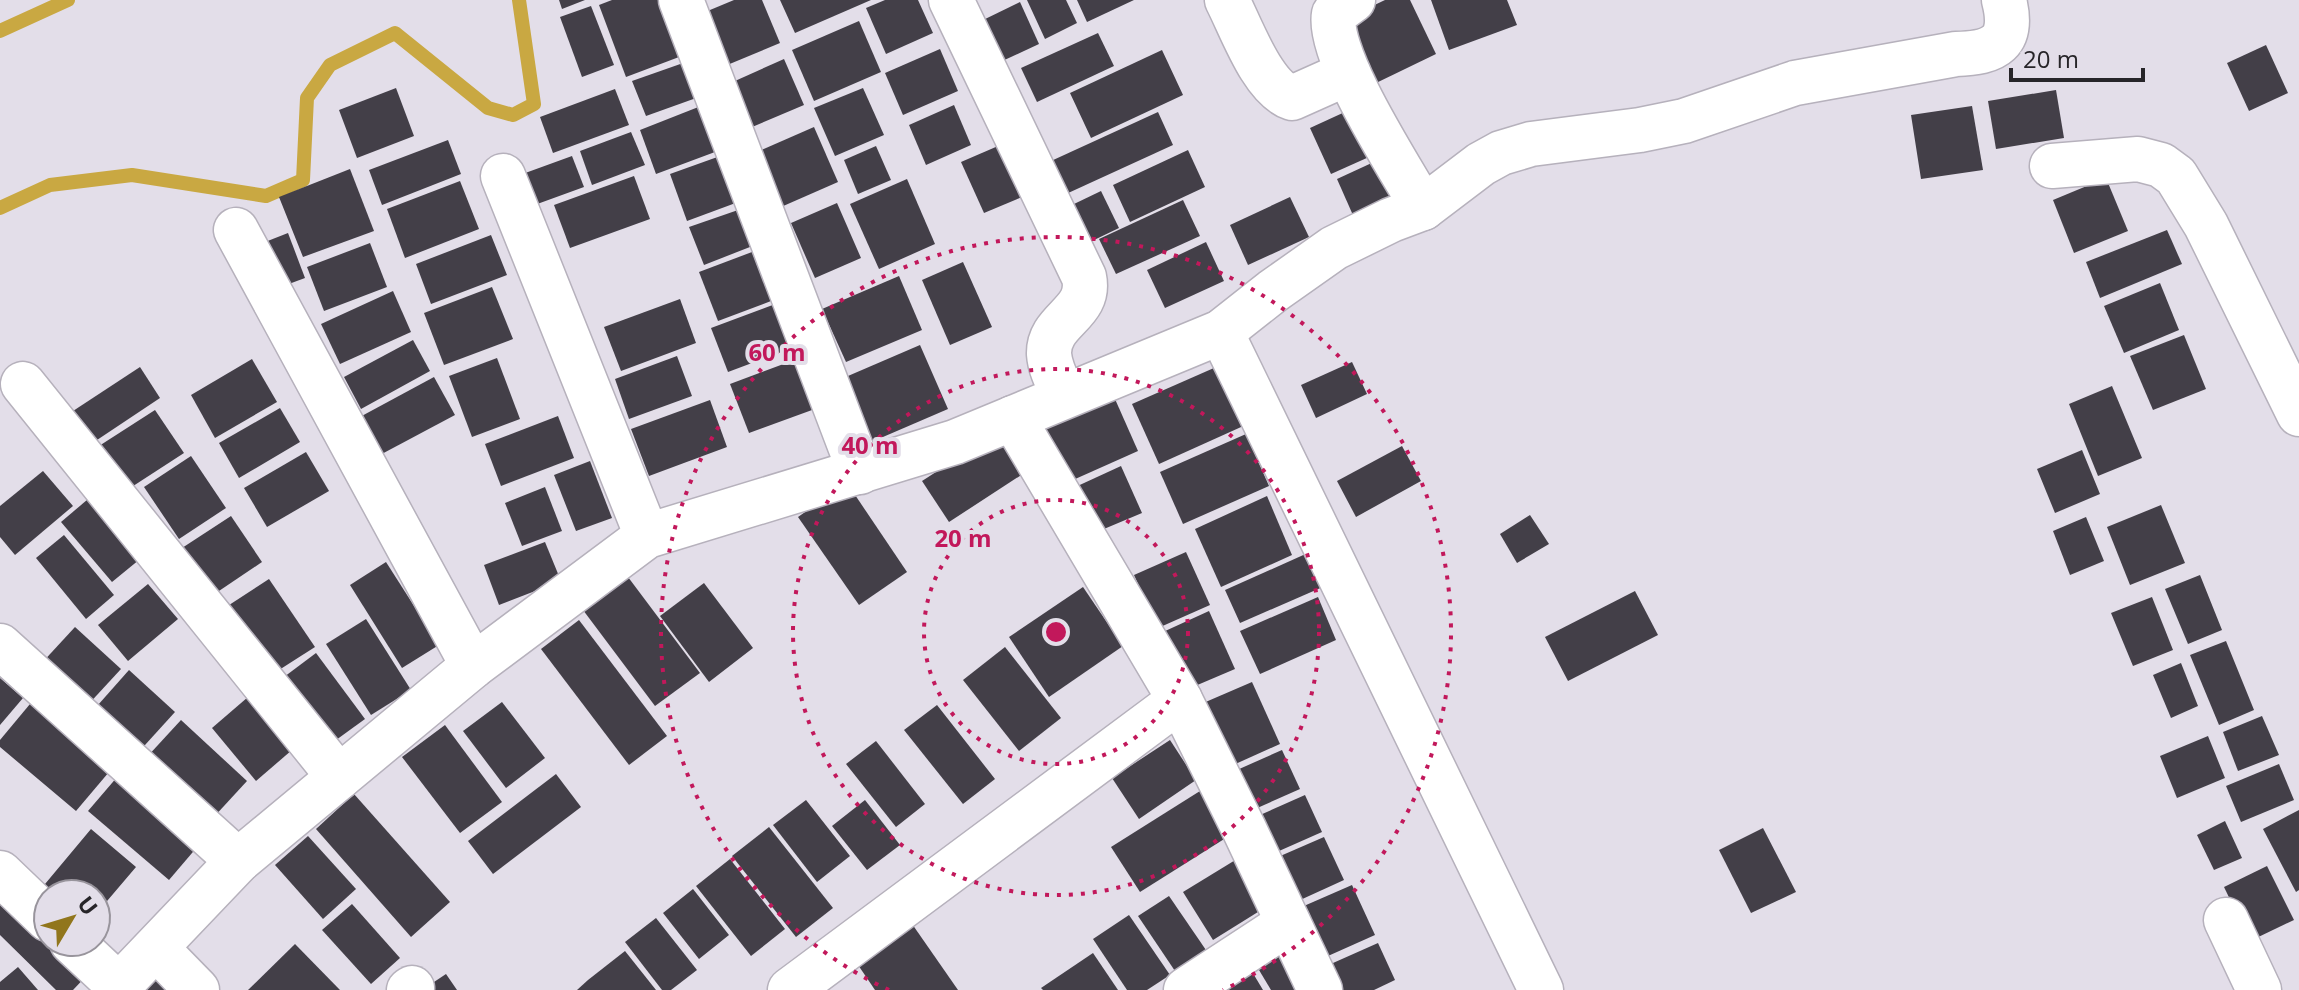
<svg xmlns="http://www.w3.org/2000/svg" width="2299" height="990" font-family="'Open Sans',sans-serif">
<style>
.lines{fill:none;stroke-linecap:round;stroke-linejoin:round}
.stream{stroke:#c9a842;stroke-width:14}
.building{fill:#433f48}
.minor-casing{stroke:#b6b1bc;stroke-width:47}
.minor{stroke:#fff;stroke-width:44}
.ring{fill:none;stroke:#c2185b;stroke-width:4;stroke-dasharray:4 8}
.centre{fill:#c2185b;stroke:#e3dee9;stroke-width:4}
.ring-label{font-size:24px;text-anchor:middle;font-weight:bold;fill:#c2185b;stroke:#e3dee9;stroke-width:8;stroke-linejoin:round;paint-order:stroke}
</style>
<rect width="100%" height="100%" fill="#e3dee9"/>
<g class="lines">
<g class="stream">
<path d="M0,31L68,0"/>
<path d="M0,208L50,185L132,175L266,196L303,180L307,98L330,65L395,33L488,108L513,115L534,104L519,0"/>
</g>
</g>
<g class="building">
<path d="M559,0H585L562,9Z"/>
<path d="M612,0H667L687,54L626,77L599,5Z"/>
<path d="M734,0H762L780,43L720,68L698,15Z"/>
<path d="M780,0H871L795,33Z"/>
<path d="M885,0H918L933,33L886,54L866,8Z"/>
<path d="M1027,0H1066L1077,23L1045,39Z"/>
<path d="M1077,0H1134L1087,22Z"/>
<path d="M1385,0H1410L1436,54L1374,84L1343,20Z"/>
<path d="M1431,0H1507L1517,25L1449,50Z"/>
<path d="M1020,2L1039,44L998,63L979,22Z"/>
<path d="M591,6L614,65L582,77L560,17Z"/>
<path d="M859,21L881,72L814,101L792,50Z"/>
<path d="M1098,33L1114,66L1037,102L1021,68Z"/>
<path d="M2266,45L2288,93L2249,111L2227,63Z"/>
<path d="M940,49L958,91L903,115L885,73Z"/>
<path d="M1162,50L1183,95L1091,138L1070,93Z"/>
<path d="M784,59L804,105L745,130L726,85Z"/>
<path d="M686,62L699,97L646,116L632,81Z"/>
<path d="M396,88L414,136L357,158L339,110Z"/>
<path d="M863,88L884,135L835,156L814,108Z"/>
<path d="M615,89L629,125L553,153L540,117Z"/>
<path d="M2056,90L2064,138L1996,149L1988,101Z"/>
<path d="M706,104L723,149L656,174L640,130Z"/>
<path d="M954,105L971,145L926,165L909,125Z"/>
<path d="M1972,106L1983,170L1921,179L1911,115Z"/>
<path d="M1347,111L1369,157L1331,174L1310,128Z"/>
<path d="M1158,112L1173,145L1066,194L1051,161Z"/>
<path d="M814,127L838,182L781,207L757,152Z"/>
<path d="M631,132L645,165L592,185L580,151Z"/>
<path d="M448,140L461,174L382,205L369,170Z"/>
<path d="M1005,143L1027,195L984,213L961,162Z"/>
<path d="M876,146L891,180L858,194L844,160Z"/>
<path d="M1188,150L1205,187L1130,222L1113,185Z"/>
<path d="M723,155L741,201L687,221L670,174Z"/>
<path d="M572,156L584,187L529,207L517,176Z"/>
<path d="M1376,161L1396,204L1356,222L1337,179Z"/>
<path d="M350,169L374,231L303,257L279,197Z"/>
<path d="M634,176L650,219L570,248L554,205Z"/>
<path d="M2106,178L2128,231L2074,253L2053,200Z"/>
<path d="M907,179L935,244L879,269L850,204Z"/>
<path d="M460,181L479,229L405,258L387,209Z"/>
<path d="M1101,191L1119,228L1092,241L1074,204Z"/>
<path d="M1290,197L1309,237L1248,265L1230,225Z"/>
<path d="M1183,200L1200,236L1116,274L1099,239Z"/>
<path d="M837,203L861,258L815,278L791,223Z"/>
<path d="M741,209L755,245L704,265L689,227Z"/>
<path d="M2167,230L2182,264L2100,298L2086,262Z"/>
<path d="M288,233L305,278L278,288L260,244Z"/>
<path d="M491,235L507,275L431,304L416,264Z"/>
<path d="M1206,242L1224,281L1165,308L1147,270Z"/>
<path d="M370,243L387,287L324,311L307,267Z"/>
<path d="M752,252L771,301L718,321L699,272Z"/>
<path d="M963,262L992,327L950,345L922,280Z"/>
<path d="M899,276L922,330L846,362L822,309Z"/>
<path d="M2160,283L2179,330L2124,353L2104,306Z"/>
<path d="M492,287L513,339L444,365L424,313Z"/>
<path d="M393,291L411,332L340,364L321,324Z"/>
<path d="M680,299L696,343L621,371L604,327Z"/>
<path d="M786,300L803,344L728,372L711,328Z"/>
<path d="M2184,335L2206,389L2153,410L2130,356Z"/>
<path d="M413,340L430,371L361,409L344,377Z"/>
<path d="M920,345L948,409L869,443L841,379Z"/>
<path d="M677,356L692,396L629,419L615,379Z"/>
<path d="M805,356L823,406L749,433L730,384Z"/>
<path d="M497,358L520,419L472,437L449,376Z"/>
<path d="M252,359L277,402L215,438L191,395Z"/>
<path d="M1352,362L1367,394L1316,418L1301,385Z"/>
<path d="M1223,364L1250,423L1159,464L1132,404Z"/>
<path d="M140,367L160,398L94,442L73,411Z"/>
<path d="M434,377L455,415L378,456L358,418Z"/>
<path d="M2112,386L2142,458L2098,476L2069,404Z"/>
<path d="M1111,390L1138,451L1064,484L1036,423Z"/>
<path d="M710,400L727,447L649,476L631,429Z"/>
<path d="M280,408L300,442L239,478L219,443Z"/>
<path d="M155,410L184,453L127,490L99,446Z"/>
<path d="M558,416L574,458L501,486L485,444Z"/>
<path d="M1006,427L1032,468L949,522L922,481Z"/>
<path d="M1246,434L1269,486L1183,524L1160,472Z"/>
<path d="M1402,446L1421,481L1356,517L1337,481Z"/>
<path d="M2082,450L2100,494L2055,513L2037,469Z"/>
<path d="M306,452L329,491L267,527L244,488Z"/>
<path d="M191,456L226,508L179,539L144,487Z"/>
<path d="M590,461L612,518L576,531L554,475Z"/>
<path d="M1121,466L1142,513L1092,534L1071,489Z"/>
<path d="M43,471L73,506L15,555L0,537V506Z"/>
<path d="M847,483L907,572L859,605L798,517Z"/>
<path d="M545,487L562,531L522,546L505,503Z"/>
<path d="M94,494L145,555L112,582L61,522Z"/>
<path d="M1267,496L1292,555L1221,587L1195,529Z"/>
<path d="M2161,505L2185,563L2130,585L2107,527Z"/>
<path d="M1530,515L1549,544L1517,563L1500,534Z"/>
<path d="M231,516L262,562L213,595L182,548Z"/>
<path d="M2086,517L2104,561L2070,575L2053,531Z"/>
<path d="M64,535L114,595L86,619L36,558Z"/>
<path d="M545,542L561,581L499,605L484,565Z"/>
<path d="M1186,552L1210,605L1158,628L1134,575Z"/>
<path d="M1310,552L1325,586L1240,623L1225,590Z"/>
<path d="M386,562L439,645L402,668L350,585Z"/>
<path d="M625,573L700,673L655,706L580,606Z"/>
<path d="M2200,575L2222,630L2188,644L2165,589Z"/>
<path d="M269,579L315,647L268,677L223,609Z"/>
<path d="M704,583L753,648L709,682L660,616Z"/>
<path d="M148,584L178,619L128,661L98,625Z"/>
<path d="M1083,587L1123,646L1049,697L1009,637Z"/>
<path d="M1635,591L1658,635L1568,681L1545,637Z"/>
<path d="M1318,597L1336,640L1260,674L1240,631Z"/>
<path d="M2152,597L2173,650L2133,666L2111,613Z"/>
<path d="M1209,611L1235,669L1188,689L1163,632Z"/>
<path d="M366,619L411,690L371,715L326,644Z"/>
<path d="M579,620L667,736L629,765L541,649Z"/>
<path d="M75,627L121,669L85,708L39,666Z"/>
<path d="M2226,641L2254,710L2219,725L2190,655Z"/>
<path d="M1005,647L1061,718L1019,751L963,680Z"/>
<path d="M316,653L365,719L325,748L276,683Z"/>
<path d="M2181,663L2198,706L2171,718L2153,675Z"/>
<path d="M129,670L175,712L135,756L90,714Z"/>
<path d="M0,678L23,698L0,725Z"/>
<path d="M1252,682L1280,744L1222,770L1194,707Z"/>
<path d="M248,697L292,750L256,781L212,728Z"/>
<path d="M502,702L545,758L506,788L463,731Z"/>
<path d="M30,704L109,772L76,811L0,747V740Z"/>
<path d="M937,705L995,779L963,804L904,730Z"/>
<path d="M2262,716L2279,755L2238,771L2223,732Z"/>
<path d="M181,720L247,781L212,819L146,758Z"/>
<path d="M445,725L502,802L460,833L402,757Z"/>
<path d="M2208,736L2225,778L2177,798L2160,756Z"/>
<path d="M1170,740L1196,780L1139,819L1112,778Z"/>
<path d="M876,741L925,804L896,827L846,764Z"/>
<path d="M1282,750L1300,789L1246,813L1228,774Z"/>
<path d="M2279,764L2294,800L2241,822L2226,786Z"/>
<path d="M556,774L581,807L493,874L468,841Z"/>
<path d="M118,776L198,846L169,880L88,811Z"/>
<path d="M1200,791L1229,836L1140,892L1111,847Z"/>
<path d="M354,794L450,902L411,937L316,829Z"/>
<path d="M1305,795L1322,832L1268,856L1251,819Z"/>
<path d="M806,800L850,856L817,882L773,825Z"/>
<path d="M865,800L900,845L867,870L832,826Z"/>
<path d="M2299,810V890L2296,892L2263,829Z"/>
<path d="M2225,821L2242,858L2214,870L2197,835Z"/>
<path d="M769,827L833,908L796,937L732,856Z"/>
<path d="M1763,828L1796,892L1751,913L1719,850Z"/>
<path d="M91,829L136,867L96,914V894H48L40,890Z"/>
<path d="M308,836L356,889L323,919L275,865Z"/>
<path d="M1324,837L1344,880L1298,901L1278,857Z"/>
<path d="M730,859L785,929L751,956L696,886Z"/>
<path d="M1237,859L1266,907L1213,940L1183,892Z"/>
<path d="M2267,866L2294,920L2250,941L2224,887Z"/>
<path d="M0,881L48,927V942H63L92,970L73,990H56L0,935Z"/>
<path d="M1352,885L1375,935L1319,960L1297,909Z"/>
<path d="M693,889L729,935L699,959L663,913Z"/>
<path d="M1169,896L1208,953L1177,974L1138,916Z"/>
<path d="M352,904L400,958L371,984L322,930Z"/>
<path d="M1129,915L1170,975L1147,990H1127L1093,939Z"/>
<path d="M656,918L697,970L671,990H662L625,942Z"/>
<path d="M910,921L958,990H875L854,959Z"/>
<path d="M1378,943L1395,980L1374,990H1335L1324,967Z"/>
<path d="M295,944L340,990H248Z"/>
<path d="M1283,949L1308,990H1271L1256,965Z"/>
<path d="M625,951L656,990H577L588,980Z"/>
<path d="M1093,953L1118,990H1043L1041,988Z"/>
<path d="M18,967L38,990H0V982Z"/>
<path d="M1251,970L1263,990H1216Z"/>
<path d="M159,973L175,990H140Z"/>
<path d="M446,974L457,990H422Z"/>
</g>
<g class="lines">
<g class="minor-casing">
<g id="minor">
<path d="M681,0L860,472"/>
<path d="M951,0L1084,277C1092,314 1048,319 1049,354C1050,369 1058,383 1064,396"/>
<path d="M1227,0C1241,27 1262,88 1292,98L1348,73"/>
<path d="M2052,166L2138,159L2161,165L2176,176L2206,225L2299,414"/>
<path d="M503,176L647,536"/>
<path d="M1423,208L1481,164L1501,153L1531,144L1640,130L1684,121L1795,83L1956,54C1995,53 2015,43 2004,0"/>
<path d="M236,230L473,666"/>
<path d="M1221,332L1541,990"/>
<path d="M23,384L339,777"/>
<path d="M1013,418L1180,700L1244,829L1320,990"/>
<path d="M0,646L238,861"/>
<path d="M0,873L48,919"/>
<path d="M2226,920L2259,990"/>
<path d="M72,942L119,986"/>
<path d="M157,949L197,990"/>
<path d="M115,990L238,861L473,666L647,536L955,442L1221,332L1273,291L1334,248L1391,220L1423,208C1401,169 1326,55 1334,14L1353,0"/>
<path d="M409,990L412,988"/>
<path d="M790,990L1180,700"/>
<path d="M1186,990L1288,923"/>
</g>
</g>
<use href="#minor" class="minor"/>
</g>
<g class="ring">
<circle cx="1056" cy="632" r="132"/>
<circle cx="1056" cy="632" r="263"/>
<path d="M889 990A395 395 0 1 1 1223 990"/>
</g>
<circle cx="1056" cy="632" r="12" class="centre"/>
<g class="ring-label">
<text x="777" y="361">60 m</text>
<text x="870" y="454">40 m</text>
<text x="963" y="547">20 m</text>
</g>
<g transform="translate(72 918) rotate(52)"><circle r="38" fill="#e3dee9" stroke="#98949c" stroke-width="2"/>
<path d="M0-6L14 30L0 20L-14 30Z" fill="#91761c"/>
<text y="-12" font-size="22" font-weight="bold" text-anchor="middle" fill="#272529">U</text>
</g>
<path d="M2011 68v12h132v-12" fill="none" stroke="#272529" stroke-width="4"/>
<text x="2023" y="68" font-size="24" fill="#272529" stroke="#e3dee9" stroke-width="6" paint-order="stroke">20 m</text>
</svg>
